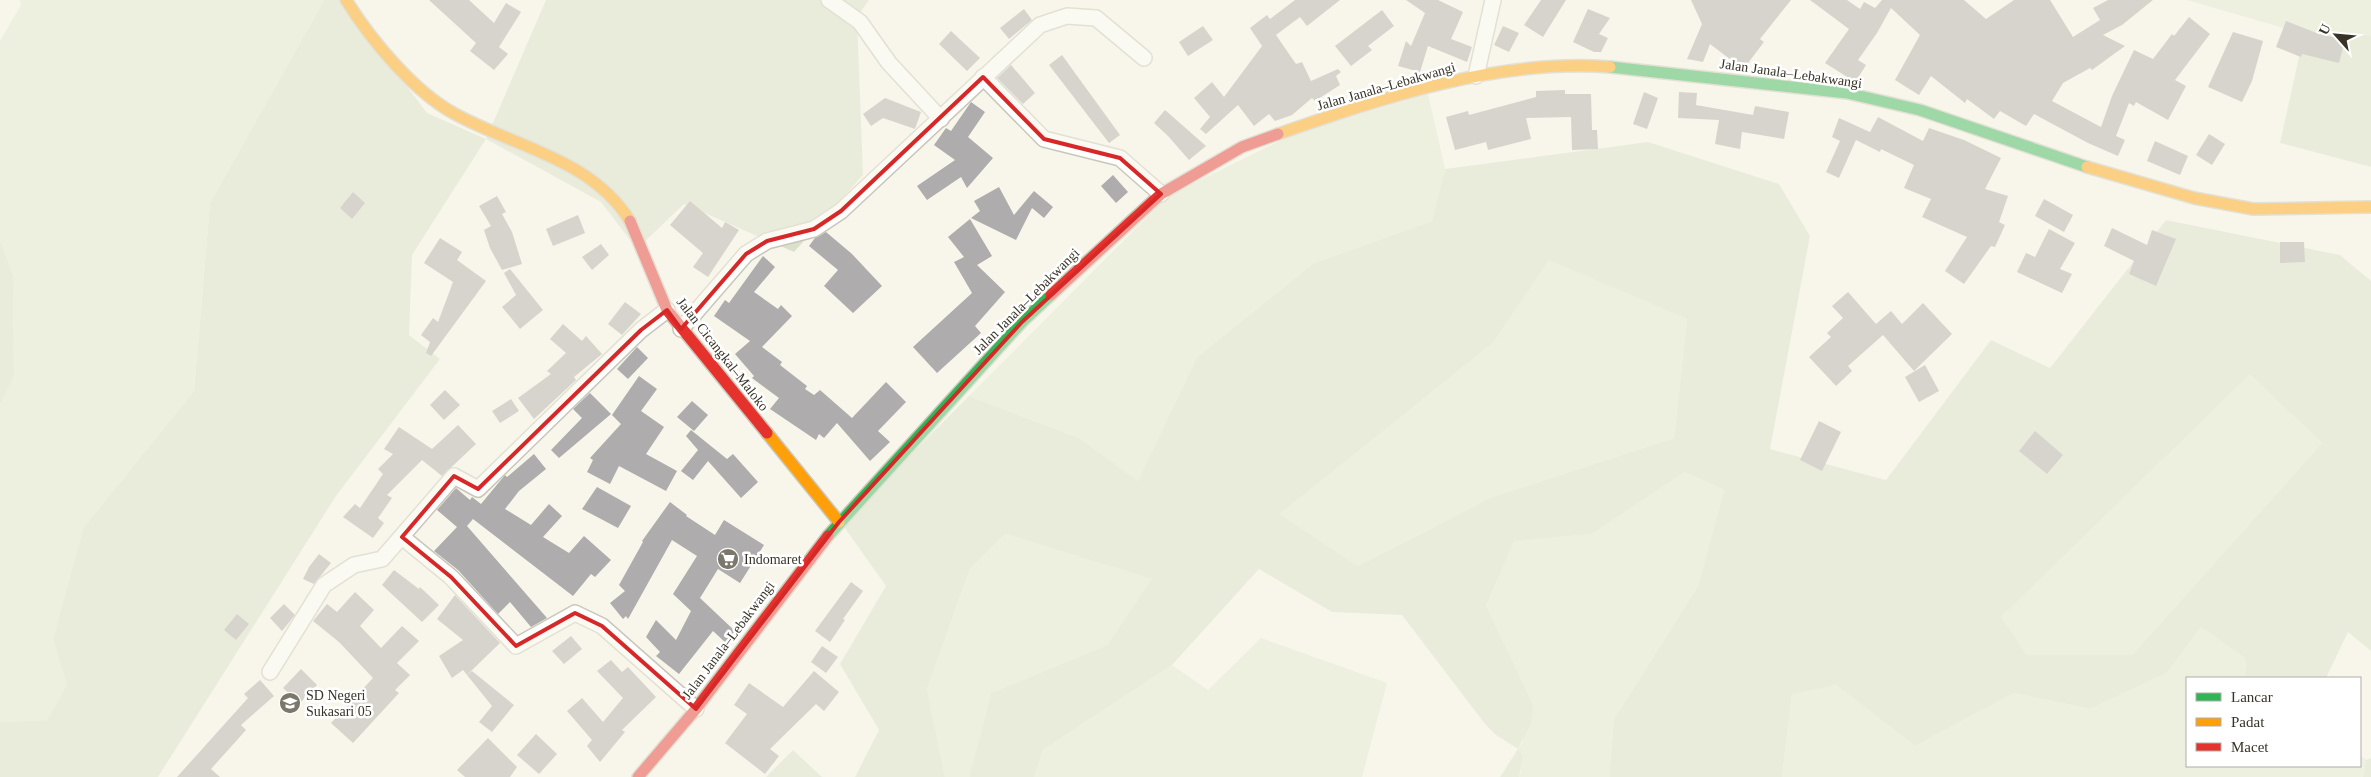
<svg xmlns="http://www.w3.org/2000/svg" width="2371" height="777" font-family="Georgia,serif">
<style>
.green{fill:#e0e6d3}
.forest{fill:#d9e1cb;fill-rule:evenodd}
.building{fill:#aeacac}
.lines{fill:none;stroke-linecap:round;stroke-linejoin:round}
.street-casing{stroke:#c9c7bb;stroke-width:18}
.fast-casing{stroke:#c9c7bb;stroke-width:14}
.slow-casing{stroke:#c9c7bb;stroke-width:14}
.jam-casing{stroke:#c9c7bb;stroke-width:14}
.street{stroke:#fefefc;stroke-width:15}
.fast{stroke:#30b455;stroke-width:11}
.slow{stroke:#ff9f0a;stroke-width:11}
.jam{stroke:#e5322d;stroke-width:11}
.marked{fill:none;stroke:#d62828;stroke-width:4;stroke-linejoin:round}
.labels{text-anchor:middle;stroke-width:5;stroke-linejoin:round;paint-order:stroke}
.street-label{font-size:14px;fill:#373326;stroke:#fff}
.poi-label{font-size:14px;fill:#373326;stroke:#fff;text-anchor:start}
</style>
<rect width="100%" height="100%" fill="#f8f6ea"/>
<g class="green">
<path d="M20,0H324L210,203L194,391L83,528L53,639L68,685L47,720L0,722V405L14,376L13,275L0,240V41L21,5Z"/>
<path d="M2187,0H2371V36L2304,34Z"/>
<path d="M1428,94L1445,169L1432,221L1314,263L1197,357L1138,482L1079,438L969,396L1168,196L1298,132Z"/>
<path d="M1549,259L1687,319L1674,438L1492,497L1358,566L1280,514L1493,343Z"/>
<path d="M2250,373L2322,443L2132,655H2027L2000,617Z"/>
<path d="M1685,472L1724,490L1698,586L1614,719L1609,777H1519L1521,772L1518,749L1523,742L1486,606L1514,540L1592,534Z"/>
<path d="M1005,534L1153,579L1107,645L991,693L969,777H945L927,689L970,569Z"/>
<path d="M2201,627L2246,659L2245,678H2187V766H2360V755L2366,760L2363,777H1782L1792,693L1836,685L1915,746L2014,693L2090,709L2167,673Z"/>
<path d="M1261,638L1387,683L1362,777H1034L1043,750L1172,665L1208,690Z"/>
</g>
<g class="forest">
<path d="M324,0H342L427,113L486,139L546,0H869L857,17L863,175L794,252L684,204L637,249L601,202L486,139L412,255L409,335L440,359L336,496L158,777H0V722L47,720L67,685L53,639L83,528L194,391L210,203Z"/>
<path d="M2304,34L2371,36V167L2280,143Z"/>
<path d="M1648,142L1779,184L1810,236L1770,449L1886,480L1991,340L2050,368L2166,220L2340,255L2371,281V651L2348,632L2326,678H2245L2246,659L2201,627L2167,673L2090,709L2014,693L1915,746L1836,685L1792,694L1782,777H1609L1614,719L1698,586L1724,490L1685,472L1592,534L1514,541L1486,606L1533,705L1531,724L1518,749L1523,756L1519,777H1500L1518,749L1496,735L1485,724L1402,615L1332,612L1259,569L1172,665L1043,750L1034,777H969L991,693L1107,645L1152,579L1005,534L970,569L927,689L945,777H855L879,730L840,664L886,586L842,524L969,396L1079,438L1138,481L1197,357L1314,263L1432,221L1445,169ZM1549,260L1687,319L1674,438L1492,497L1358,566L1280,514L1493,343ZM2250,374L2322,443L2132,655H2027L2001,617Z"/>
<path d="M0,240L13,275L14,376L0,405Z"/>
<path d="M793,750L822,777H766Z"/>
<path d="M2371,758V777H2363L2366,760Z"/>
</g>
<g class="building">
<path d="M429,0H469L494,23L506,3L521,12L499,47L508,54L494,70L470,51L476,43Z"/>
<path d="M1295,0H1340L1307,26L1300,17L1276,35L1296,64L1302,62L1311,81L1338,69L1341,72L1336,76L1340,85L1315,101L1312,98L1292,115L1275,121L1269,114L1254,126L1238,105L1206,134L1200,129L1210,117L1194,98L1212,82L1224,97L1262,46L1250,28L1267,15L1270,19Z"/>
<path d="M1406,0H1438L1463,12L1451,39L1472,47L1467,62L1428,46L1420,72L1398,66L1406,41L1411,46L1425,13Z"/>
<path d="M1541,0H1566L1543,37L1524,25Z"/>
<path d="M1691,0H1791L1760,39L1764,42L1745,67L1739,66L1710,44L1703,62L1687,59L1702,24Z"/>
<path d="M1810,0H1847L1860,9L1864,2L1875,8L1882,0H1964L1986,19L2014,0H2050L2073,37L2100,20L2093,8L2108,0H2153L2122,25L2103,35L2125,46L2092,70L2090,68L2063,83L2052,101L2101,127L2112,96L2134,50L2153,59L2172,34L2174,36L2189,17L2210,34L2175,80L2186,86L2168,120L2136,102L2134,106L2129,103L2116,136L2125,140L2118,156L2088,143L2034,114L2026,126L2000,111L1994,119L1967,99L1965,103L1931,76L1919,95L1895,80L1920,35L1891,8L1877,33L1858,60L1866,65L1856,81L1852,80L1825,63L1849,29Z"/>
<path d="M1024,9L1032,20L1009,39L1000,28Z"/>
<path d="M1588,9L1610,18L1599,34L1608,38L1601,52H1594L1573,42Z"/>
<path d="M1382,10L1394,26L1368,46L1372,50L1351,66L1335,46Z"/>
<path d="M2286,21L2319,34L2345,40L2339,63L2302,54L2301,57L2276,47Z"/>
<path d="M1203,26L1213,40L1188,56L1179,42Z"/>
<path d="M1503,26L1519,33L1509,52L1494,45Z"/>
<path d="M951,31L980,58L967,71L939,44Z"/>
<path d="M2233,32L2263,41L2252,81L2242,102L2208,87Z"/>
<path d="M1062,55L1120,135L1109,143L1049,65Z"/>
<path d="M1011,65L1035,93L1023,104L997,78Z"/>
<path d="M1565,90V94H1591L1592,130H1597L1598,149L1572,150L1571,117L1526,118L1531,139L1488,150L1486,142L1455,150L1446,117L1468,111L1469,115L1536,97V91Z"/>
<path d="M1644,92L1658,98L1647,129L1633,124Z"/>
<path d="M1679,92L1697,93L1696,105L1753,115L1755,106L1789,112L1784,139L1742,132L1740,149L1715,144L1719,120L1678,118Z"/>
<path d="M885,98L921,112L915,129L883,118L871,126L863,114Z"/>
<path d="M971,102L985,112L968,137L993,158L967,188L961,177L927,200L917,186L955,160L934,145L946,128L951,131Z"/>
<path d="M1165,110L1206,146L1189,160L1168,136L1154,123Z"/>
<path d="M1878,117L1923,141L1929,128L1964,140L2001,158L1985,189L2008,196L1999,222L2005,225L1995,247L1991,246L1964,284L1945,271L1967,237L1922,217L1931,199L1904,188L1914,165L1881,149L1880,152L1856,140L1839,178L1826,172L1840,141L1832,137L1839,118L1870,132Z"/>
<path d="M2209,134L2225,144L2212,165L2196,155Z"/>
<path d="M2155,141L2188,156L2180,175L2147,161Z"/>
<path d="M1113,175L1128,192L1116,203L1101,186Z"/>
<path d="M999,187L1014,215L1034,191L1053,207L1044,218L1032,208L1016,240L971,218L980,211L974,201Z"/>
<path d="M353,192L365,203L352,219L340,208Z"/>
<path d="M497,196L506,212L502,214L512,232L522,264L502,270L490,248L484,230L491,226L479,206Z"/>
<path d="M2044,199L2073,215L2064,232L2035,216Z"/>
<path d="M690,201L722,228L725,222L739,230L708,277L693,267L703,253L670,225Z"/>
<path d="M578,215L585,233L553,246L546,229Z"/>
<path d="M970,219L992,256L977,265L1005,292L975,326L981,333L937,373L913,347L972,293L954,262L964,257L948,237Z"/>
<path d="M2112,228L2147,245L2152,230L2176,239L2156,286L2129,274L2134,261L2104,246Z"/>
<path d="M2049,229L2075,243L2060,269L2072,274L2062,293L2017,272L2026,253L2035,257Z"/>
<path d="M826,232L852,254L882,286L853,313L824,286L838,270L809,246L815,238Z"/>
<path d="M440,238L462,252L457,260L486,281L431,356L426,353L430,342L421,335L433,318L438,322L453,282L424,263Z"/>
<path d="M2280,242H2304L2305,262L2280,263Z"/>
<path d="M601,244L609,255L592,270L582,257Z"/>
<path d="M763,256L775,267L754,292L778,309L781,305L792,316L762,347L782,362L780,365L807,386L805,389L814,395L820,390L852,418L886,382L906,402L878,431L890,442L870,461L837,423L824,438L819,434L816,440L770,409L779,398L752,378L754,376L735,354L750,341L714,316L725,300L729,303Z"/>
<path d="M510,269L543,310L520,329L502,307L516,295L504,273Z"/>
<path d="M1848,292L1876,324L1891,311L1902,324L1923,303L1952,334L1914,371L1883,335L1848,366L1852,371L1836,386L1809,357L1831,337L1827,333L1843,318L1832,306Z"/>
<path d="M625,302L641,314L622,335L608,324Z"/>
<path d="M563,324L582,341L586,336L602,354L574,377L576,380L534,419L518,398L551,374L547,371L566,353L550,339Z"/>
<path d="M637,347L648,358L628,379L617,369Z"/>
<path d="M1925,365L1939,391L1919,402L1905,377Z"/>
<path d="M639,376L657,389L641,411L664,427L646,454L677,471L666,491L619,466L610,484L587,472L593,460L590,458L621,424L612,415Z"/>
<path d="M445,390L460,405L444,420L430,405Z"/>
<path d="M590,393L611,414L559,458L551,450L582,418L573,409Z"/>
<path d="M511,399L519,411L500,423L492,411Z"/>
<path d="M692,401L708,415L694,431L677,417Z"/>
<path d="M1819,421L1841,432L1822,471L1800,460Z"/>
<path d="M458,425L476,444L442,476L422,460L387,495L392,498L378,518L384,523L373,538L343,517L355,504L360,508L383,474L378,469L393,454L384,449L399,427L432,449Z"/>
<path d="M691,430L727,459L733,454L758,482L741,498L708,461L693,480L681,471L698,450L686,436Z"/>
<path d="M2035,431L2063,455L2047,474L2019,451Z"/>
<path d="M534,454L546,469L519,491L505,509L531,525L549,504L562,516L543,537L569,553L584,536L611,560L595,577L591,574L573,596L473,519L467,526L547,618L531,627L510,602L498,614L458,570L434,551L457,527L437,510L456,488L470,500L472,497L481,504L505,475L507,477Z"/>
<path d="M597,487L631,506L618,528L582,509Z"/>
<path d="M670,502L687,515L686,516L715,535L724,520L764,545L740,583L718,569L700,598L736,632L727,644L713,631L679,674L656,656L660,652L646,637L656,620L676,640L691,611L673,594L697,556L672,540L628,619L626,616L623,619L610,603L625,591L619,585L643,542L642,541Z"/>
<path d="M319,554L331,563L314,584L303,579L309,567Z"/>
<path d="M394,570L419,589L420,587L439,605L422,622L382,585Z"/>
<path d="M851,582L863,591L843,619L845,620L830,642L815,631Z"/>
<path d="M355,592L374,610L360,626L381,648L402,626L419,641L397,663L410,675L395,690L399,693L353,743L331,723L373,678L339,642L313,621L327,604L337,612Z"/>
<path d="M455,595L500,643L467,675L463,670L452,678L439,656L463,640L437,619Z"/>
<path d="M284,604L295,615L282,631L270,618Z"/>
<path d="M237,614L249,624L236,640L224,630Z"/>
<path d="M571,636L582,649L564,664L552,651Z"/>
<path d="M822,646L838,657L826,673L811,662Z"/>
<path d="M611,660L622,672L628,667L656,697L622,730L625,732L600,762L587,746L592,740L567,711L582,698L603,722L623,698L597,671Z"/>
<path d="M301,669L317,685L300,703L283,688Z"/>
<path d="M472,671L514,705L492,732L479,722L492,706L467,675Z"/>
<path d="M814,671L839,692L824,711L816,704L770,749L779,756L765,774L725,743L747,714L734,705L749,683L783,707Z"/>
<path d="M260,680L274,696L241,725L246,730L211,769L220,777H177L248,698L244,694Z"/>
<path d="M536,734L557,754L539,774L517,755Z"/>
<path d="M488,738L517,767L510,777H465L457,770Z"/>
</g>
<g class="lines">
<g class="street-casing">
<g id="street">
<path d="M829,0L860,22L889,63L941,119"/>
<path d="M1476,76L1493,0"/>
<path d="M983,77L1044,139L1120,158L1161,194"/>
<path d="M681,329L746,254L767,241L814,229L841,211L1040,25L1067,16L1096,18L1144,58"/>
<path d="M402,537L451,577L516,646L575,613L602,626L696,709"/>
<path d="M270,672L324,585L354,565L382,559L454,476L478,489L641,330L667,310"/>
</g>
</g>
<g class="fast-casing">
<g id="fast">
<path d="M1610,67L1847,93L1920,110L2087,167"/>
<path d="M828,536L1022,322L1051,295"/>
</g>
</g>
<g class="slow-casing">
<g id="slow">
<path d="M346,0C371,40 414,92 455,114C515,147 592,159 630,221"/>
<path d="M1278,134C1382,98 1499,58 1610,67"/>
<path d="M2087,167L2194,198L2253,209L2371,207"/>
<path d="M767,433L839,522"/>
</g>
</g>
<g class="jam-casing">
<g id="jam">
<path d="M630,221L667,310L767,433"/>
<path d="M1051,295L1161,194L1242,147L1278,134"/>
<path d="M638,777L696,709L828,536"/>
</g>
</g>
<use href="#street" class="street"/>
<use href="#fast" class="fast"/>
<use href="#slow" class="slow"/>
<use href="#jam" class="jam"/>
</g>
<path d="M0 0H2371V777H0ZM983,77L1044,139L1120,158L1161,194L1022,322L839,522L696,709L602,626L575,613L516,646L451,577L402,537L454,476L478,489L641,330L667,310L681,329L746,254L767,241L814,229L841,211Z" fill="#f8f6ea" fill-opacity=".55" fill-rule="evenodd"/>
<path class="marked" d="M983,77L1044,139L1120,158L1161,194L1022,322L839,522L696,709L602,626L575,613L516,646L451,577L402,537L454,476L478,489L641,330L667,310L681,329L746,254L767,241L814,229L841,211Z"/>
<defs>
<g id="supermarket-disc" transform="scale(1.125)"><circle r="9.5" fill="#7b776b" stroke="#fff"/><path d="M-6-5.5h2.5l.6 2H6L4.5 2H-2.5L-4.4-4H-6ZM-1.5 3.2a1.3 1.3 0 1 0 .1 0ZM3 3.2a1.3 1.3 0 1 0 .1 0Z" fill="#fff"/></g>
<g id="school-disc" transform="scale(1.125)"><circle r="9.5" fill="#7b776b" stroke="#fff"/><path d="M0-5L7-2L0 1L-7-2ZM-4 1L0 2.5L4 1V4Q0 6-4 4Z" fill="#fff"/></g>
</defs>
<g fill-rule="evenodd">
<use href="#supermarket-disc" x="728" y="559"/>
<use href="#school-disc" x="290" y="703"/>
</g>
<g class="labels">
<g class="street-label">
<text transform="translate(1791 73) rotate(8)" y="5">Jalan Janala–Lebakwangi</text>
<text transform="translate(1386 86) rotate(-16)" y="5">Jalan Janala–Lebakwangi</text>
<text transform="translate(1026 301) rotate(-45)" y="5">Jalan Janala–Lebakwangi</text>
<text transform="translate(723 354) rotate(52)" y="5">Jalan Cicangkal–Maloko</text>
<text transform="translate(728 640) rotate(-53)" y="5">Jalan Janala–Lebakwangi</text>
</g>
<g class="poi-label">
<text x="744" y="564">Indomaret</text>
<text x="306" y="700">SD Negeri<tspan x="306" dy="16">Sukasari 05</tspan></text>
</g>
</g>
<rect x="2186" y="677" width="175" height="90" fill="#ffffff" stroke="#afada8"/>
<rect x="2196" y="693" width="25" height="8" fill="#30b455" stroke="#afada8"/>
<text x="2231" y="702" font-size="15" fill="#373326">Lancar</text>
<rect x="2196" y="718" width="25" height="8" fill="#ff9f0a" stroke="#afada8"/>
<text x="2231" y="727" font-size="15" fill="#373326">Padat</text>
<rect x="2196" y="743" width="25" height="8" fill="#e5322d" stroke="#afada8"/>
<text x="2231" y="752" font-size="15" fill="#373326">Macet</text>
<g transform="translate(2336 35) rotate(297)" stroke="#ffffff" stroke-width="4" paint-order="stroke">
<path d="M0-4L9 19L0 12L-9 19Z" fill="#373326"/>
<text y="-8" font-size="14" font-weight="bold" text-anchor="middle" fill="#373326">U</text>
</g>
</svg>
